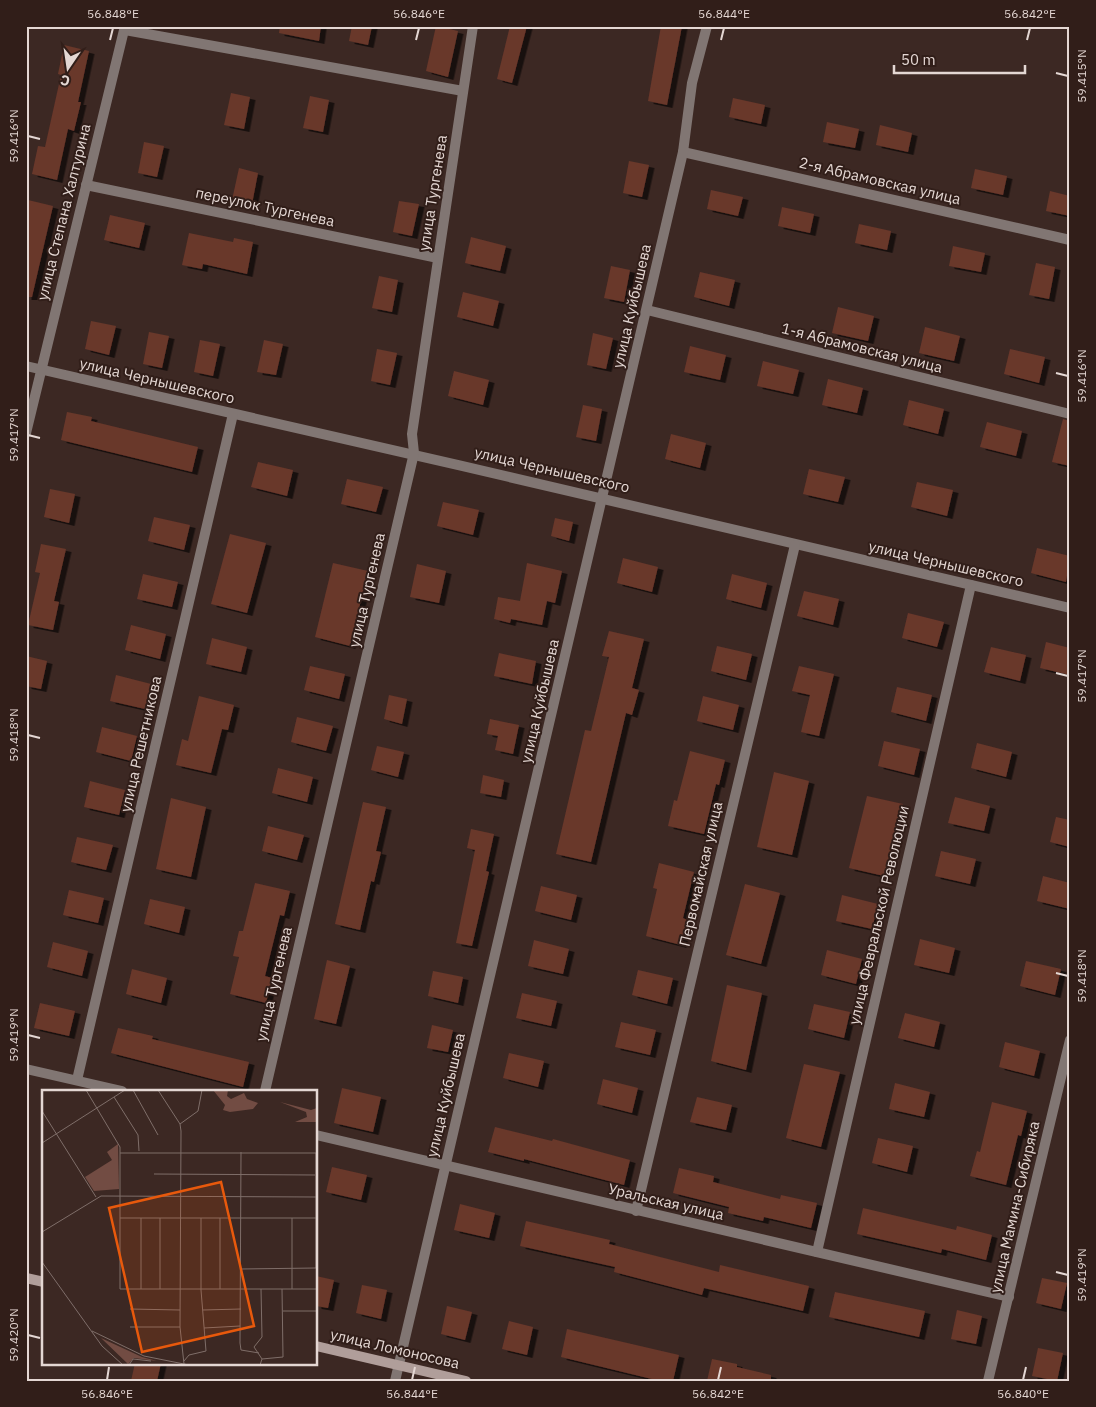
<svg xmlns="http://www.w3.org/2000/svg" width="1096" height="1407" font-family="'IBM Plex Sans',sans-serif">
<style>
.building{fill:#69372a;filter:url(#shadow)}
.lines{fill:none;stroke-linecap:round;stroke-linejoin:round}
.street{stroke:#817673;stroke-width:10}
.secondary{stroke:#b09e9a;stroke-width:10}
.ticks{fill:none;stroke:#e4d7d3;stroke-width:2}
.labels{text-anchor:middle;stroke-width:4;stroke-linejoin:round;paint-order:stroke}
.street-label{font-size:15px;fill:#e4d7d3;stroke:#311e19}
.inset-road{fill:none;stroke:#7f6e69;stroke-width:1}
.view{fill:#e8590c;fill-opacity:0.15;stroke:#e8590c;stroke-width:2.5}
.inset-edge{fill:none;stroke:#e4d7d3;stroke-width:2.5}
.neatline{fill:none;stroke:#e4d7d3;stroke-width:2}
.ticks-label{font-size:12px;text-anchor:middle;fill:#e4d7d3}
</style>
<defs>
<filter id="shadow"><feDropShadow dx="5.5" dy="3" stdDeviation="0" flood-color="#0009"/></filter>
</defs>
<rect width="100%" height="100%" fill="#3c2823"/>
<g class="building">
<path d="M280,26H321L319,41L279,33Z"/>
<path d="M352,26H372L368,45L349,41Z"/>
<path d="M436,26L458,31L448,77L426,71Z"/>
<path d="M510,26H527L512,83L497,79Z"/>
<path d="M661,26H682L667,105L648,101Z"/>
<path d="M64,45L89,51L78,102H81L74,131L68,129L57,180L32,174L38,146L45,147L61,75L58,74Z"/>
<path d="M231,93L250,97L244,129L224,125Z"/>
<path d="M310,96L329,100L323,132L303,128Z"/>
<path d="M733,98L765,105L761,124L729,117Z"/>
<path d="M827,122L859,129L855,148L823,142Z"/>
<path d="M880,125L912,133L908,152L876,145Z"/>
<path d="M144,142L164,146L157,177L138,173Z"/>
<path d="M629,161L649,165L642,197L623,193Z"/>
<path d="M239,168L258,173L252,204L232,200Z"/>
<path d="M975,169L1007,176L1003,195L971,188Z"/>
<path d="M711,190L743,197L738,216L707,209Z"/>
<path d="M1050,191L1070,196V216L1046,211Z"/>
<path d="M28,200L53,206L32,297H26Z"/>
<path d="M399,201L419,204L412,236L393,232Z"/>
<path d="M782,207L814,214L810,233L778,226Z"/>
<path d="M110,215L145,223L139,248L104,240Z"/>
<path d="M859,224L891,231L887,250L855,243Z"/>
<path d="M189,233L233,242L234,238L253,242L247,274L203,264L202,269L182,265Z"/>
<path d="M471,237L506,246L500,271L465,263Z"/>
<path d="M953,246L985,253L981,272L949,266Z"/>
<path d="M1036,263L1055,267L1049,299L1029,295Z"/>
<path d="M611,266L630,270L624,302L604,298Z"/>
<path d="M700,272L735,280L729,306L694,297Z"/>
<path d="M379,276L398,280L392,312L372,308Z"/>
<path d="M463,292L499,301L493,326L457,317Z"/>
<path d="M838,307L874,316L868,341L832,333Z"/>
<path d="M91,321L116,326L109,355L85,349Z"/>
<path d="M925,327L960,336L954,361L919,353Z"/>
<path d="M149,332L169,336L162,368L143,364Z"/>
<path d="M593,333L613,338L606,369L587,365Z"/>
<path d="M200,340L220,344L213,376L194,372Z"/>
<path d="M264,340L283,344L276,375L257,372Z"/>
<path d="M690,346L726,355L720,380L684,372Z"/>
<path d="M377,349L397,353L390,385L371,381Z"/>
<path d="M1010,349L1045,357L1039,383L1004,374Z"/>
<path d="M763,361L799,370L793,394L757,386Z"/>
<path d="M454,371L489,380L483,405L448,396Z"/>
<path d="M828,379L863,388L857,413L822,405Z"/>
<path d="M909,400L944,409L938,434L903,425Z"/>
<path d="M583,405L602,409L596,441L576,437Z"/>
<path d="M67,412L92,417L91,421L198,447L192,472L61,440Z"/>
<path d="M1063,419L1070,421V466L1052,462Z"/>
<path d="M987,422L1022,431L1016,456L980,447Z"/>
<path d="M671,434L706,443L700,468L665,459Z"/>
<path d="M258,462L293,470L287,496L251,487Z"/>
<path d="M809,469L845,477L838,502L803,494Z"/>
<path d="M347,479L383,487L376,512L341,504Z"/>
<path d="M917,482L953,490L947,516L911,507Z"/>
<path d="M50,489L75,494L69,523L44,517Z"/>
<path d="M443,502L479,510L473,535L437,526Z"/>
<path d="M154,517L190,525L184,550L148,541Z"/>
<path d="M555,518L573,522L569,541L551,536Z"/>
<path d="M230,534L266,543L247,613L211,604Z"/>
<path d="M41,544L66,549L54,601L59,602L53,630L28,625L40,573L35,572Z"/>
<path d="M1037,548L1070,556L1066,582L1031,573Z"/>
<path d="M623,558L658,567L652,592L617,583Z"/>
<path d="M333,563L368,571L350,646L315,637Z"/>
<path d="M527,563L562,571L555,603L547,601L542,625L511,619L510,623L494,619L498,597L520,601Z"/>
<path d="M417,564L446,571L439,603L410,597Z"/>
<path d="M143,574L178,582L172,607L137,599Z"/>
<path d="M732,574L767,583L761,608L726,599Z"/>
<path d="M804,591L839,599L833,625L797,616Z"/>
<path d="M908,613L944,622L937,647L902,638Z"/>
<path d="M131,625L166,634L160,659L125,650Z"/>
<path d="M609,631L644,639L632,688L639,690L632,715L626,713L591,862L556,854L585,730L591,731L609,657L602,656Z"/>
<path d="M212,638L247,647L241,672L206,664Z"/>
<path d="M1046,642L1070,648V675L1040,668Z"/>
<path d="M717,646L752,654L746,680L711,671Z"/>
<path d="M991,647L1026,655L1020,681L984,672Z"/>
<path d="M499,653L536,661L532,684L494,676Z"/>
<path d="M26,656L47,661L41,689L26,686Z"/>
<path d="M310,666L345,674L339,699L304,690Z"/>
<path d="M799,666L834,674L819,736L801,732L810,695L792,691Z"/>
<path d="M116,675L151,684L145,709L110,701Z"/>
<path d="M897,687L932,695L926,721L891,712Z"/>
<path d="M389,695L407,699L402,724L384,719Z"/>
<path d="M199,696L234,705L228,730L222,729L211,773L176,765L182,739L188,741Z"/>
<path d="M703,696L739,705L733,730L697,721Z"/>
<path d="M297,717L333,726L326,751L291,742Z"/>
<path d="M490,719L519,725L513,754L495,750L498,736L487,734Z"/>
<path d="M102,727L137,736L131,761L96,752Z"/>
<path d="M884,741L920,749L914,775L878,766Z"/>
<path d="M977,743L1012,752L1006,777L971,768Z"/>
<path d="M377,746L404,752L398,777L371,770Z"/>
<path d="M690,751L725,760L719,785L716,784L704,834L668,826L674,800L677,801Z"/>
<path d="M278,768L313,777L307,802L272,793Z"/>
<path d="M774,772L809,781L792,855L757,847Z"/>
<path d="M483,775L504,780L501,797L480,793Z"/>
<path d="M90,781L125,790L119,815L84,807Z"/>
<path d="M867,796L903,804L884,876L849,868Z"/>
<path d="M955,797L990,806L984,831L948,823Z"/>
<path d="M171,798L206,807L191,877L156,869Z"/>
<path d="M363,802L386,807L376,851L381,852L374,882L371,881L360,930L335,924Z"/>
<path d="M1056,817L1070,820V847L1050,842Z"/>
<path d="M268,826L304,835L297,860L262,851Z"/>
<path d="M471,829L494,834L486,871L489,872L472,946L456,943L475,850L467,848Z"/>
<path d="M77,837L113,845L106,870L71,862Z"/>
<path d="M941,851L976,859L970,884L935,876Z"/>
<path d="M659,863L694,872L683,918L687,920L681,945L646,936L657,889L653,888Z"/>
<path d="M1043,876L1070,883V909L1037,901Z"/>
<path d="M255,883L290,891L284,916L280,915L265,976L272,978L266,1003L230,994L239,957L233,956L239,931H243Z"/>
<path d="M745,884L780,893L761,964L726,955Z"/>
<path d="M541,886L577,895L571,920L535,911Z"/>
<path d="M69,890L104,898L98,923L63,915Z"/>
<path d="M842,895L878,904L872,929L836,921Z"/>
<path d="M150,899L185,907L179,933L144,924Z"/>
<path d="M920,939L955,948L949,973L914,965Z"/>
<path d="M534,940L569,949L563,974L528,966Z"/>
<path d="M53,942L88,951L82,976L47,967Z"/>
<path d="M827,950L862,959L856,984L821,975Z"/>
<path d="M327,960L350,966L336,1024L314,1019Z"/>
<path d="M1026,961L1061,969L1055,995L1020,986Z"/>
<path d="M132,969L167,978L161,1003L126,994Z"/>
<path d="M638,970L673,978L667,1004L632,995Z"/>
<path d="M433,971L463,977L458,1003L428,996Z"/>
<path d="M727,985L762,993L746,1070L711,1061Z"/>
<path d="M522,993L557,1001L551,1026L516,1018Z"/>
<path d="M40,1003L75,1011L69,1036L34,1028Z"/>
<path d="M814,1004L850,1012L844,1038L808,1029Z"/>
<path d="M905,1013L940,1022L934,1047L898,1038Z"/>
<path d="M621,1022L656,1030L650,1055L615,1047Z"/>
<path d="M432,1025L453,1030L448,1052L427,1048Z"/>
<path d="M118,1028L153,1036L152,1039L249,1062L243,1087L111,1053Z"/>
<path d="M1005,1042L1040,1051L1034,1076L999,1067Z"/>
<path d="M509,1053L544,1061L538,1087L503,1078Z"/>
<path d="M804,1064L840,1072L821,1147L786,1138Z"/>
<path d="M603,1079L638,1088L632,1113L597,1104Z"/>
<path d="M895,1083L930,1092L924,1117L889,1109Z"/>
<path d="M342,1088L381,1097L373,1132L334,1123Z"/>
<path d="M697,1097L732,1105L726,1130L690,1122Z"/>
<path d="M992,1102L1027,1111L1021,1136L1018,1135L1006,1185L970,1176L977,1151L980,1152Z"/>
<path d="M495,1127L552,1141L553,1139L630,1160L624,1185L524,1159V1161L488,1152Z"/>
<path d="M878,1138L913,1146L907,1172L872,1163Z"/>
<path d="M332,1167L367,1175L361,1200L326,1192Z"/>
<path d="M679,1168L714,1176L713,1182L780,1199L781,1195L817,1203L811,1228L764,1217L763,1221L728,1213L729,1207L673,1193Z"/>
<path d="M460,1204L495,1213L489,1238L454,1230Z"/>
<path d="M863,1208L956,1230L957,1226L992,1235L986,1260L942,1249L941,1253L857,1234Z"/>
<path d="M526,1221L610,1240L609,1244L719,1272L720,1265L809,1286L803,1311L704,1288L702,1295L614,1272L615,1267L520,1246Z"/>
<path d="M316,1276L334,1280L328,1308L316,1306Z"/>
<path d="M1042,1278L1067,1283L1061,1309L1036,1303Z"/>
<path d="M362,1285L387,1290L381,1319L356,1313Z"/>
<path d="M835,1292L925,1311L919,1337L829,1317Z"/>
<path d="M447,1306L472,1312L465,1340L441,1334Z"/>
<path d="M957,1310L982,1316L976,1344L951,1339Z"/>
<path d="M509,1321L533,1327L527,1355L502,1349Z"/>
<path d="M567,1329L679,1355L673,1381H660L561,1357Z"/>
<path d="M1038,1348L1063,1353L1057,1381L1032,1376Z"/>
<path d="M712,1359L737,1364V1367L771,1375V1381H707Z"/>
<path d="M135,1363H161L157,1381H131Z"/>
</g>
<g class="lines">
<g class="street">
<path d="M125,30L463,91"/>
<path d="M683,152L1070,240"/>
<path d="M86,185L438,258"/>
<path d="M647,310L1070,414"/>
<path d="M26,366C374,446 723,525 1070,608"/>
<path d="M26,433L125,26"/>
<path d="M26,1069L122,1091"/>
<path d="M77,1080L233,414"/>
<path d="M265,1091L414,453L412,434L473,26"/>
<path d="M316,1135L1009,1297"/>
<path d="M636,1211L795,545"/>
<path d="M817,1252L971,585"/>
<path d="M395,1381L683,152L692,83L707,26"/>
<path d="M988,1381L1070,1040"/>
</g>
<g class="secondary">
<path d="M26,1278L44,1282"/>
<path d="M316,1346L466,1381"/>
</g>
</g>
<path class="ticks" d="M110,40L113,28M416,40L419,28M721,40L724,28M1027,40L1030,28M1056,73L1068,76M28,136L40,139M1056,373L1068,376M28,435L40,438M1056,673L1068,676M28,735L40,738M1056,973L1068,976M28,1035L40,1038M1056,1272L1068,1275M28,1335L40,1338M107,1380L109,1367M412,1380L415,1367M718,1380L721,1367M1023,1380L1026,1367"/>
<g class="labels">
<g class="street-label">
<text transform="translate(880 181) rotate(13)" y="5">2-я Абрамовская улица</text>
<text transform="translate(433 193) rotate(-81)" y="5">улица Тургенева</text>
<text transform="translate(265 207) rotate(12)" y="5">переулок Тургенева</text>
<text transform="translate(64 212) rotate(-76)" y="5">улица Степана Халтурина</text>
<text transform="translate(632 306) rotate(-77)" y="5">улица Куйбышева</text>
<text transform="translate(862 348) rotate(14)" y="5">1-я Абрамовская улица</text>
<text transform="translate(157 381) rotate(13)" y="5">улица Чернышевского</text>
<text transform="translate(552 470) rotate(13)" y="5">улица Чернышевского</text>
<text transform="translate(946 564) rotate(13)" y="5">улица Чернышевского</text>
<text transform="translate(367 590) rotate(-77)" y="5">улица Тургенева</text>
<text transform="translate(540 701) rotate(-77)" y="5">улица Куйбышева</text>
<text transform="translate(141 744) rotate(-77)" y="5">улица Решетникова</text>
<text transform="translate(701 874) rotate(-77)" y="5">Первомайская улица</text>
<text transform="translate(879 915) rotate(-77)" y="5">улица Февральской Революции</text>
<text transform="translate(274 984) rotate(-77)" y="5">улица Тургенева</text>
<text transform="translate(446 1095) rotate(-77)" y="5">улица Куйбышева</text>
<text transform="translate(666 1202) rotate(13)" y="5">Уральская улица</text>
<text transform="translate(1015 1207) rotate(-77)" y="5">улица Мамина-Сибиряка</text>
<text transform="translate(395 1349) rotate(13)" y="5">улица Ломоносова</text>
</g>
</g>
<g transform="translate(42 1090)">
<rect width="275" height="275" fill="#3c2823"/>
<path d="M171,0H186L185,6L189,9L202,3L205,9L216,13L211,19L188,22L181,20L183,15ZM238,12L269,20L275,18V32H253L265,27L264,22ZM76,54L77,99L52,101L43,87L70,70L65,62ZM59,248L100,267L115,271L92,268L86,274Z" fill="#724c43"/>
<path class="inset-road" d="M44,0L78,57V199H275M91,0L116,45M116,0L138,34L139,41L138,237L142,274M72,7L96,45L97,61M0,21L54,107M138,34L156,21L160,0M0,53L83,0M199,62L198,253L199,260L217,263M78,63H275M112,84L273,85M78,128H274M99,128V199M250,128V199M0,142L59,106L275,107M0,172L60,256L81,275M199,179L274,178V63M118,199V128M178,199V128M219,199L220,247L212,257L220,269M88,219L138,220M161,220L199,219M241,221H275M88,237H138M162,238L198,236M50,241L102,266L147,275M142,271L147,265L164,261L159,200V128M87,275L91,269L109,271M218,275L220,269L241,267L240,199M225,275H275"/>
<path class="view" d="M179,92L212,236L100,262L67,118Z"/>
<rect width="275" height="275" class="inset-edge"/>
</g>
<rect width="1096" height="1407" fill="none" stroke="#311e19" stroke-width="55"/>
<g transform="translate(68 68) rotate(193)" stroke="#311e19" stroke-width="4" paint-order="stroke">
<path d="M0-4L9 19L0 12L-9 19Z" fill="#e4d7d3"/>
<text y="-8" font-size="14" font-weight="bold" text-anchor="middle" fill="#e4d7d3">С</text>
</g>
<path d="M894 65v8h131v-8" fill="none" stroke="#e4d7d3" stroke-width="2.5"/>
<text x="901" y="65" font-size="15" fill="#e4d7d3" stroke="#311e19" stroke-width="4" paint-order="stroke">50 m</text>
<rect x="28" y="28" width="1040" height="1352" class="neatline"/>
<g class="ticks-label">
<text x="113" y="18">56.848°E</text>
<text x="419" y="18">56.846°E</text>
<text x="724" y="18">56.844°E</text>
<text x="1030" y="18">56.842°E</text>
<text transform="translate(1082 76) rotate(-90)" y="4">59.415°N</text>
<text transform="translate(14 136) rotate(-90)" y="4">59.416°N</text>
<text transform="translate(1082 376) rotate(-90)" y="4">59.416°N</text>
<text transform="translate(14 435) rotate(-90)" y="4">59.417°N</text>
<text transform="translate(1082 676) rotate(-90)" y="4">59.417°N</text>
<text transform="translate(14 735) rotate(-90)" y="4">59.418°N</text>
<text transform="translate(1082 976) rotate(-90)" y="4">59.418°N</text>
<text transform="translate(14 1035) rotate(-90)" y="4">59.419°N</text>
<text transform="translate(1082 1275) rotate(-90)" y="4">59.419°N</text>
<text transform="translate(14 1335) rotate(-90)" y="4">59.420°N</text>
<text x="107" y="1398">56.846°E</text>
<text x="412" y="1398">56.844°E</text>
<text x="718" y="1398">56.842°E</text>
<text x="1023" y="1398">56.840°E</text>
</g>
</svg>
